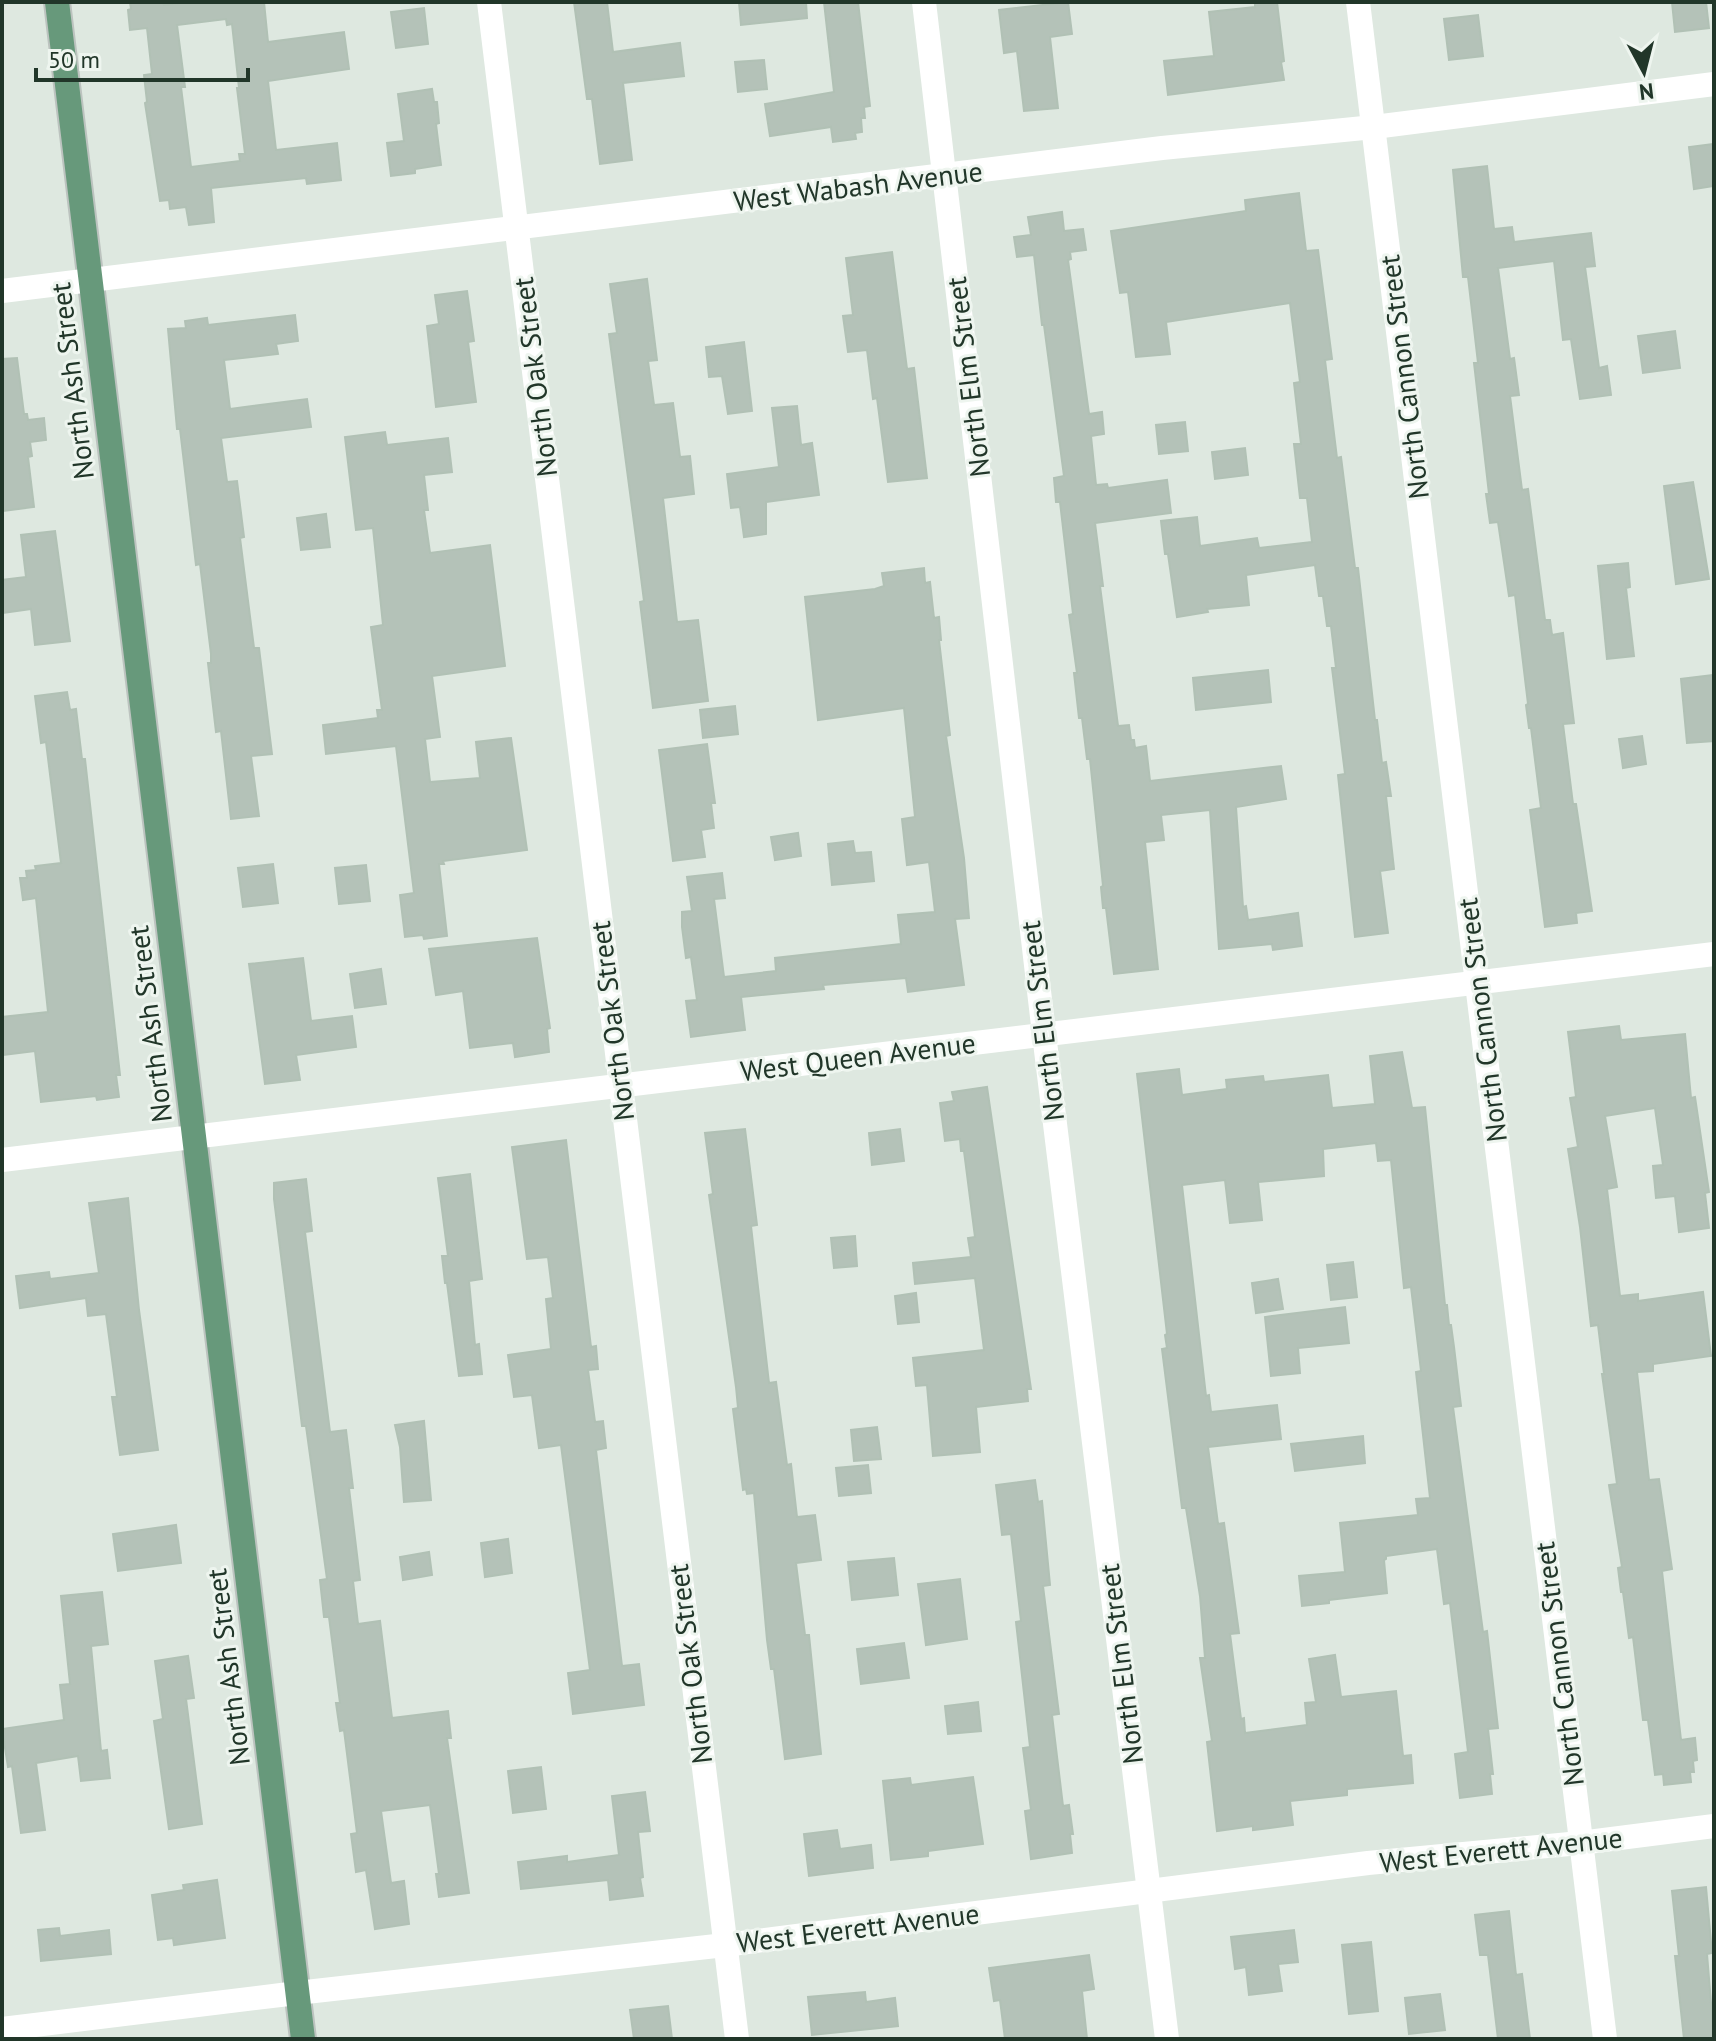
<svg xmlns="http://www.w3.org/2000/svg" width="1716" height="2041" font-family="'PT Sans',sans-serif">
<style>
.building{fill:#b4c2b8;stroke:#b1c1b5;stroke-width:2;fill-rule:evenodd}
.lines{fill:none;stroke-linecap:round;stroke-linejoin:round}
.primary-casing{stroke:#bcc3bf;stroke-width:28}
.street{stroke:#fff;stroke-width:24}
.primary{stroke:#67997b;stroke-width:24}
.labels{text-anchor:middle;stroke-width:6;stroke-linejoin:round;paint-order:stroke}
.street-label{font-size:28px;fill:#213629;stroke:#eef5ef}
</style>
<rect width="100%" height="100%" fill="#dee8e0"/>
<g class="building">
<path d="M130,2H163L164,5L189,2H264L268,42L344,32L349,69L268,81L276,150L337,143L341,180L307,184L306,178L211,188L214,222L189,225L186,207L170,209L169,200L160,201L145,103L147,102L144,75L152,74L147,28L130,30L128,10L131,9ZM226,19L227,25L232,24L239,88H237L245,154H239L240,161L191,167L181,87H185L177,25Z"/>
<path d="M574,2H607L613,52L680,43L684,76L623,83L632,160L600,164L592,99H587Z"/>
<path d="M739,2H806L807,18L741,25Z"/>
<path d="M824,2H858L870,106L864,107L865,118H861L862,132L855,133L856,139L833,142L831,127L770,136L765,104L834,92Z"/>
<path d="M1068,2L1072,34L1050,37L1058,108L1024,111L1017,51L1004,53L999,10Z"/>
<path d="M1255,2H1277L1284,61L1281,62L1284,80L1168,95L1164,61L1214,56L1209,12L1255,7Z"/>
<path d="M1672,2H1706L1709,28L1675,32Z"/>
<path d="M424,8L428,44L396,48L391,12Z"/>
<path d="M1478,15L1483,56L1449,60L1444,19Z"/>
<path d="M764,60L767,89L738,92L735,62Z"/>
<path d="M432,89L434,102H437L439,123L436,124L441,165L415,169V173L391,176L387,143L404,141L398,94Z"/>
<path d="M1714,144V186L1694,189L1689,147Z"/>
<path d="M1487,166L1494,229L1512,227L1514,242L1591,233L1595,266L1585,267L1599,368L1607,366L1611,395L1580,399L1571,339L1563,340L1554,261L1498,268L1510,359L1514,358L1519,395L1510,396L1522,490L1528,489L1545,620H1550L1552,635L1563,633L1574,723L1563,724L1573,804H1576L1592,911L1576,913L1577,923L1545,927L1530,810L1541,808L1531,728H1529L1526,705L1528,704L1515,595L1509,596L1498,522L1490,523L1486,494H1489L1474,363H1478L1468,277H1463L1453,170Z"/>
<path d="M1299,193L1306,251L1318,250L1332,359L1325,360L1337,458L1341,457L1355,568H1358L1375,720H1377L1382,763L1386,762L1391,796H1386L1394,869L1380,871L1388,933L1355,937L1338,775L1345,774L1332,668H1336L1331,626H1327L1323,596H1319L1315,565L1246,575L1249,605L1207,609L1208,612L1177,617L1168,554H1165L1161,521L1197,517L1200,546L1257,538L1259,548L1312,542L1307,498H1300L1294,444H1301L1294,383L1300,382L1290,303L1166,322L1170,354L1136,357L1128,292L1120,293L1111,231L1246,211L1245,200Z"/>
<path d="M1062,212L1064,231L1083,229L1086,250L1070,252L1071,259L1068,260L1089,414L1102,412L1104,434L1091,436L1096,485L1107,484L1108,488L1167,480L1171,513L1095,523L1103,586H1100L1118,726L1129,725L1131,740H1134L1135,748L1146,746L1150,781L1281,766L1286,799L1236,807L1243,907L1246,906L1248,920L1298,913L1302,946L1273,950L1272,944L1219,949L1210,810L1161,815L1164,840L1145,842L1158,969L1114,974L1106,908H1103L1101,887L1103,886L1090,759H1087L1082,718H1079L1074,673H1077L1069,615L1073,614L1060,502H1056L1054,478L1064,476L1044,325H1042L1034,255L1017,257L1014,237L1031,235L1028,217Z"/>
<path d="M892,252L907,369L914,368L927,478L888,482L877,398L873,399L867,350L848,352L843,316L853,315L846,258Z"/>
<path d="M647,279L657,360L648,361L654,405L673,403L680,457L690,456L694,494L663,498L677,622L698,620L708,701L653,708L640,602L644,601L636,538L609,334L617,333L610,284Z"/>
<path d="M467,291L474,341L468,342L476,402L436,407L427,326L439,324L435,295Z"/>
<path d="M295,315L298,341L276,344L278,354L224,360L230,409L307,399L311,427L221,438L227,482L237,481L244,537L240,538L254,648H259L272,754L251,756L259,816L231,819L221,731L216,732L208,663H211V654L200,564L196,565L180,429H177L168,329L186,328L185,321L207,318L208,325Z"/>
<path d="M1675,331L1680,368L1643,373L1638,336Z"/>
<path d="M744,342L752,411L728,414L722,376L709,377L706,347Z"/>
<path d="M17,358L24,414H27L28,420L44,418L46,440L30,442L32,456L28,457L34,507L2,511V359Z"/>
<path d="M797,406L801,445L812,443L819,495L766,502V534L744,537L740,507L731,508L727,474L779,467L772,408Z"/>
<path d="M1185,422L1188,451L1159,454L1156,425Z"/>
<path d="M385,432L387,445L448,438L452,472L424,475L428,510H424L430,553L490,545L505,666L432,676L440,737L425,739L430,782L480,778L476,742L511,738L527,850L443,861L444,864H439L447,936L424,939L423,935L405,937L400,895L414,893L396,746L326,754L323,725L378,718L377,710H382L371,627L383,625L373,528L356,530L345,437Z"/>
<path d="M1245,448L1248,475L1215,479L1212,452Z"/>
<path d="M1693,482L1709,579L1676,584L1664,486Z"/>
<path d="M326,514L330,547L301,550L297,518Z"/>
<path d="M55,531L70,641L35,645L31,609L2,613V580L26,577L21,535Z"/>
<path d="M1628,563L1630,587L1626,588L1634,656L1607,659L1598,566Z"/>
<path d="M924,568L925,583L930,582L934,618L939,617L941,640H939L950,735L946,736L964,858L969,918L955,919L964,985L908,992L906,978L823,985L824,989L741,997L745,1030L691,1037L686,1001L697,1000L691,957L686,958L682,927V912L692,911L687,877L722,873L725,898L714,899L724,977L776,971L775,958L901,944L898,915L935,912L929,862L907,865L902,819L915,817L904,708L818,720L805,597L875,589L884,586L882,573Z"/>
<path d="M1268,670L1271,702L1196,710L1193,678Z"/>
<path d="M1714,675V741L1687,743L1681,679Z"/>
<path d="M67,692L70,710L76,709L82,759H85L120,1075H116L119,1097L97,1100L96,1096L41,1102L35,1051L2,1055V1017L48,1012L36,898L23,900L20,878H27L26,871L36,870L35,866L61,863L46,742L41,743L35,696Z"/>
<path d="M735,706L738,734L703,738L700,710Z"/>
<path d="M1642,736L1646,764L1623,768L1619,739Z"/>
<path d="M707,744L715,803H711L714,828L701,830L705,857L673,861L659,750Z"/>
<path d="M798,833L801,856L775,860L771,837Z"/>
<path d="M853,841L855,853L871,852L874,881L832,885L828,844Z"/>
<path d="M273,864L278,903L243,907L238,868Z"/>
<path d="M366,865L370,901L339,904L335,868Z"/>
<path d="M537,938L550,1028L547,1029L549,1052L515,1057L513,1043L470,1048L463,991L436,995L429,949Z"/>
<path d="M303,958L311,1021L352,1016L356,1047L296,1055L300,1080L265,1084L249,964Z"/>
<path d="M381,969L386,1004L355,1008L350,974Z"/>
<path d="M1619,1026L1621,1040L1685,1034L1691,1098L1695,1097L1709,1192L1705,1193L1709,1228L1679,1232L1675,1196L1656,1198L1653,1166L1663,1165L1655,1108L1605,1116L1617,1187L1607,1189L1620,1296L1638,1294V1301L1703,1292L1711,1356L1653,1364V1371L1637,1372L1649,1480L1659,1479L1672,1569L1662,1571L1681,1740L1695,1738L1697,1760L1693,1761L1694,1772H1690L1691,1782L1664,1785L1663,1774L1655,1775L1648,1720H1643L1633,1637L1629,1638L1623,1592H1621L1618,1568L1622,1567L1609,1485L1617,1484L1602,1374H1604L1598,1325L1591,1326L1580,1227L1568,1149L1578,1147L1570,1098L1576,1097L1568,1032Z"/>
<path d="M1402,1052L1412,1108L1425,1107L1445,1305H1447L1449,1325H1451L1454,1347L1461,1406L1453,1407L1483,1632L1487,1631L1498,1728L1488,1729L1493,1774H1490L1492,1794L1460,1798L1455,1754L1468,1752L1450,1603L1444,1604L1437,1549L1386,1556V1559L1384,1560L1387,1593L1329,1600V1603L1302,1606L1299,1576L1345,1572L1340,1523L1418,1515L1416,1499L1430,1498L1416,1372L1421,1371L1411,1287L1404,1288L1391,1160L1378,1161L1376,1143L1323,1149L1324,1176L1258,1182L1262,1220L1230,1223L1225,1180L1182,1185L1206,1396L1209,1395L1211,1412L1277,1405L1281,1439L1208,1447L1218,1524L1224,1523L1239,1633L1230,1634L1241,1719L1244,1718L1245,1733L1307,1725L1305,1703L1316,1702L1309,1659L1335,1655L1341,1697L1396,1691L1403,1756L1411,1755L1413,1783L1347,1789V1795L1290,1801L1293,1825L1253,1830V1826L1217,1831L1207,1742L1212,1741L1200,1658H1205L1200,1596L1186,1508H1182L1162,1349L1167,1348L1165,1335L1167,1334L1137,1074L1179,1069L1182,1095L1227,1089L1226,1080L1263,1076L1264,1082L1328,1075L1332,1108L1375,1104L1370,1056Z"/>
<path d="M987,1087L1031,1389H1027L1028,1401L976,1407L980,1452L933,1456L927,1385L916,1386L913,1358L984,1350L975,1278L915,1284L913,1263L971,1257L968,1238L975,1237L964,1151H961L960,1139L945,1141L940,1103L954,1101L952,1092Z"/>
<path d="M745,1129L757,1225L751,1226L769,1383L776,1382L787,1465L791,1464L797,1517L815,1515L821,1560L796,1563L805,1635H809L821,1754L785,1759L774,1669H771L767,1640L754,1493L747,1494L746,1489L743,1490L733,1409L738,1408L736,1387L709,1195L713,1194L705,1133Z"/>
<path d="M900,1129L904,1161L872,1165L869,1133Z"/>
<path d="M566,1140L591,1347L596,1346L598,1369L588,1370L595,1422L603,1421L606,1448L596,1450L622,1666L639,1664L644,1705L573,1714L568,1673L590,1670L561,1445L539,1448L532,1395L514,1397L508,1355L551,1349L546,1299L553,1298L548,1257L527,1259L512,1147Z"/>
<path d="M470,1174L482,1279L469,1281L475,1345L479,1344L482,1374L459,1376L447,1283H445L442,1256H448L438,1178Z"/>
<path d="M306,1179L312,1231L305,1232L330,1432L346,1430L353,1488H349L360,1580L353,1581L358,1624L380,1621L392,1718L448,1711L451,1738H447L469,1893L439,1897L436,1874H439L430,1805L381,1811L391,1883L404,1881L409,1924L375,1929L366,1870L356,1872L351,1834L357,1833L344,1730L340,1731L336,1703H340L329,1617H324L320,1580L327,1579L306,1426H302L274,1199V1183Z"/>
<path d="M128,1198L139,1310L158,1450L120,1455L112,1397H117L106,1314L88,1316L86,1298L20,1308L16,1276L49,1272L50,1279L99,1273L89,1203Z"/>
<path d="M855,1236L857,1266L834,1268L831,1238Z"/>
<path d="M1353,1262L1357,1297L1331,1300L1327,1265Z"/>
<path d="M1278,1279L1283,1309L1256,1313L1252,1283Z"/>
<path d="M916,1293L919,1322L898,1324L895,1296Z"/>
<path d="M1345,1307L1349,1343L1298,1348L1300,1373L1271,1376L1265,1317Z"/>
<path d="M424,1421L431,1500L404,1502L400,1447L395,1425Z"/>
<path d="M877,1427L881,1459L854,1461L851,1430Z"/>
<path d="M1363,1436L1365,1463L1295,1471L1291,1444Z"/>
<path d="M868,1465L871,1493L839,1496L836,1468Z"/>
<path d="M1035,1480L1038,1502L1042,1501L1050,1585L1043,1586L1059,1714L1052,1715L1063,1806L1069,1805L1073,1834H1070L1072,1853L1031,1859L1025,1811L1031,1810L1023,1748L1030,1747L1016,1622L1021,1621L1011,1534L1002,1535L996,1485Z"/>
<path d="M176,1525L181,1563L118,1571L113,1534Z"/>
<path d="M508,1539L512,1573L485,1577L481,1543Z"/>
<path d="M429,1552L432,1575L403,1580L400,1557Z"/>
<path d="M894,1558L898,1595L852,1600L848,1562Z"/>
<path d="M960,1579L967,1639L926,1645L918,1584Z"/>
<path d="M102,1592L108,1644L91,1646L101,1751L107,1750L110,1778L81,1781L78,1756L36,1763L45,1830L21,1833L12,1766L8,1767L2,1729L64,1720L60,1685L70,1684L61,1596Z"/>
<path d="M904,1643L909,1678L861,1684L857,1649Z"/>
<path d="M188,1656L194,1698L186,1699L202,1824L169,1829L154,1721L163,1719L155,1661Z"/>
<path d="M978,1702L981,1731L948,1734L945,1706Z"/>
<path d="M541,1767L546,1809L513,1813L508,1771Z"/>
<path d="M973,1777L983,1844L928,1851V1856L891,1860L883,1781L910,1778L911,1785Z"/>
<path d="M645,1792L650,1831L638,1832L643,1877L640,1878L643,1896L610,1900L608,1880L521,1889L518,1862L567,1856V1862L619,1855L612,1796Z"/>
<path d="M837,1830L840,1849L871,1845L873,1868L809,1876L804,1834Z"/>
<path d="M217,1880L225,1938L174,1945L173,1938L158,1940L152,1895L184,1890L183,1885Z"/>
<path d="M1706,1887L1712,1953L1707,1954L1714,2039H1684L1675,1956H1679L1672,1891Z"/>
<path d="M1509,1911L1516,1975L1522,1974L1530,2039H1498L1488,1955H1480L1475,1915Z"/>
<path d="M59,1928L60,1936L109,1930L111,1954L41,1961L38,1930Z"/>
<path d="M1294,1930L1298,1962L1278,1964L1282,1991L1249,1995L1246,1967L1235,1969L1231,1937Z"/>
<path d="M1371,1942L1378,2011L1349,2014L1342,1945Z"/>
<path d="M1089,1955L1094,1989L1082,1991L1087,2039H1005L1000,2000L994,2001L989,1968Z"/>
<path d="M865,1992L866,2002L895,1998L898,2026L812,2035L808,1997Z"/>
<path d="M1440,1994L1445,2030L1409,2034L1405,1998Z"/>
<path d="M668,2006L672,2039H634L630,2010Z"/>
</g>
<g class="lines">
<g class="primary-casing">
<path id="primary" d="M57,2L303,2039"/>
</g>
<g class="street">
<path d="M489,2L737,2039"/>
<path d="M924,2L1044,1034L1167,2039"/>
<path d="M1358,2L1605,2039"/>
<path d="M2,291L1162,148L1374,127L1714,84"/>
<path d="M2,1160L1714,954"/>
<path d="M2,2029L297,1993L725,1945L1368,1863L1580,1843L1714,1826"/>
</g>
<use href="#primary" class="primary"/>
</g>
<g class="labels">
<g class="street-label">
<text transform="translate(858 186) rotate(-7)" y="10">West Wabash Avenue</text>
<text transform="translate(535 377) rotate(-97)" y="10">North Oak Street</text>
<text transform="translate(968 377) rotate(-97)" y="10">North Elm Street</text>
<text transform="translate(1404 377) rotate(-97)" y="10">North Cannon Street</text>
<text transform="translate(72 381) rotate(-97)" y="10">North Ash Street</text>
<text transform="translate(1482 1020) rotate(-97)" y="10">North Cannon Street</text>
<text transform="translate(612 1021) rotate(-97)" y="10">North Oak Street</text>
<text transform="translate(1042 1021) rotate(-97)" y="10">North Elm Street</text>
<text transform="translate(150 1024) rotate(-97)" y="10">North Ash Street</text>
<text transform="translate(858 1057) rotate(-7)" y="10">West Queen Avenue</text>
<text transform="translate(690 1664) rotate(-97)" y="10">North Oak Street</text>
<text transform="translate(1121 1664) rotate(-97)" y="10">North Elm Street</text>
<text transform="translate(1559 1664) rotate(-97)" y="10">North Cannon Street</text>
<text transform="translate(228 1667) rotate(-97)" y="10">North Ash Street</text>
<text transform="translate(1501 1850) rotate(-6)" y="10">West Everett Avenue</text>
<text transform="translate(858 1928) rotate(-7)" y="10">West Everett Avenue</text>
</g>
</g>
<rect width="1716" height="2041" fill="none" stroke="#213629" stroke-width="8"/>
<g transform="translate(1644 72) rotate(173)" stroke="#eef5ef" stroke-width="6" paint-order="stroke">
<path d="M0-6L14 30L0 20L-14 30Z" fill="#213629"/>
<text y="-12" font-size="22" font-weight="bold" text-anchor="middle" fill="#213629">N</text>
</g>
<path d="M36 68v12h212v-12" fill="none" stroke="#213629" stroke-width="4"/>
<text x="48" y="68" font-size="24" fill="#213629" stroke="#eef5ef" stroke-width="6" paint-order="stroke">50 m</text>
</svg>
